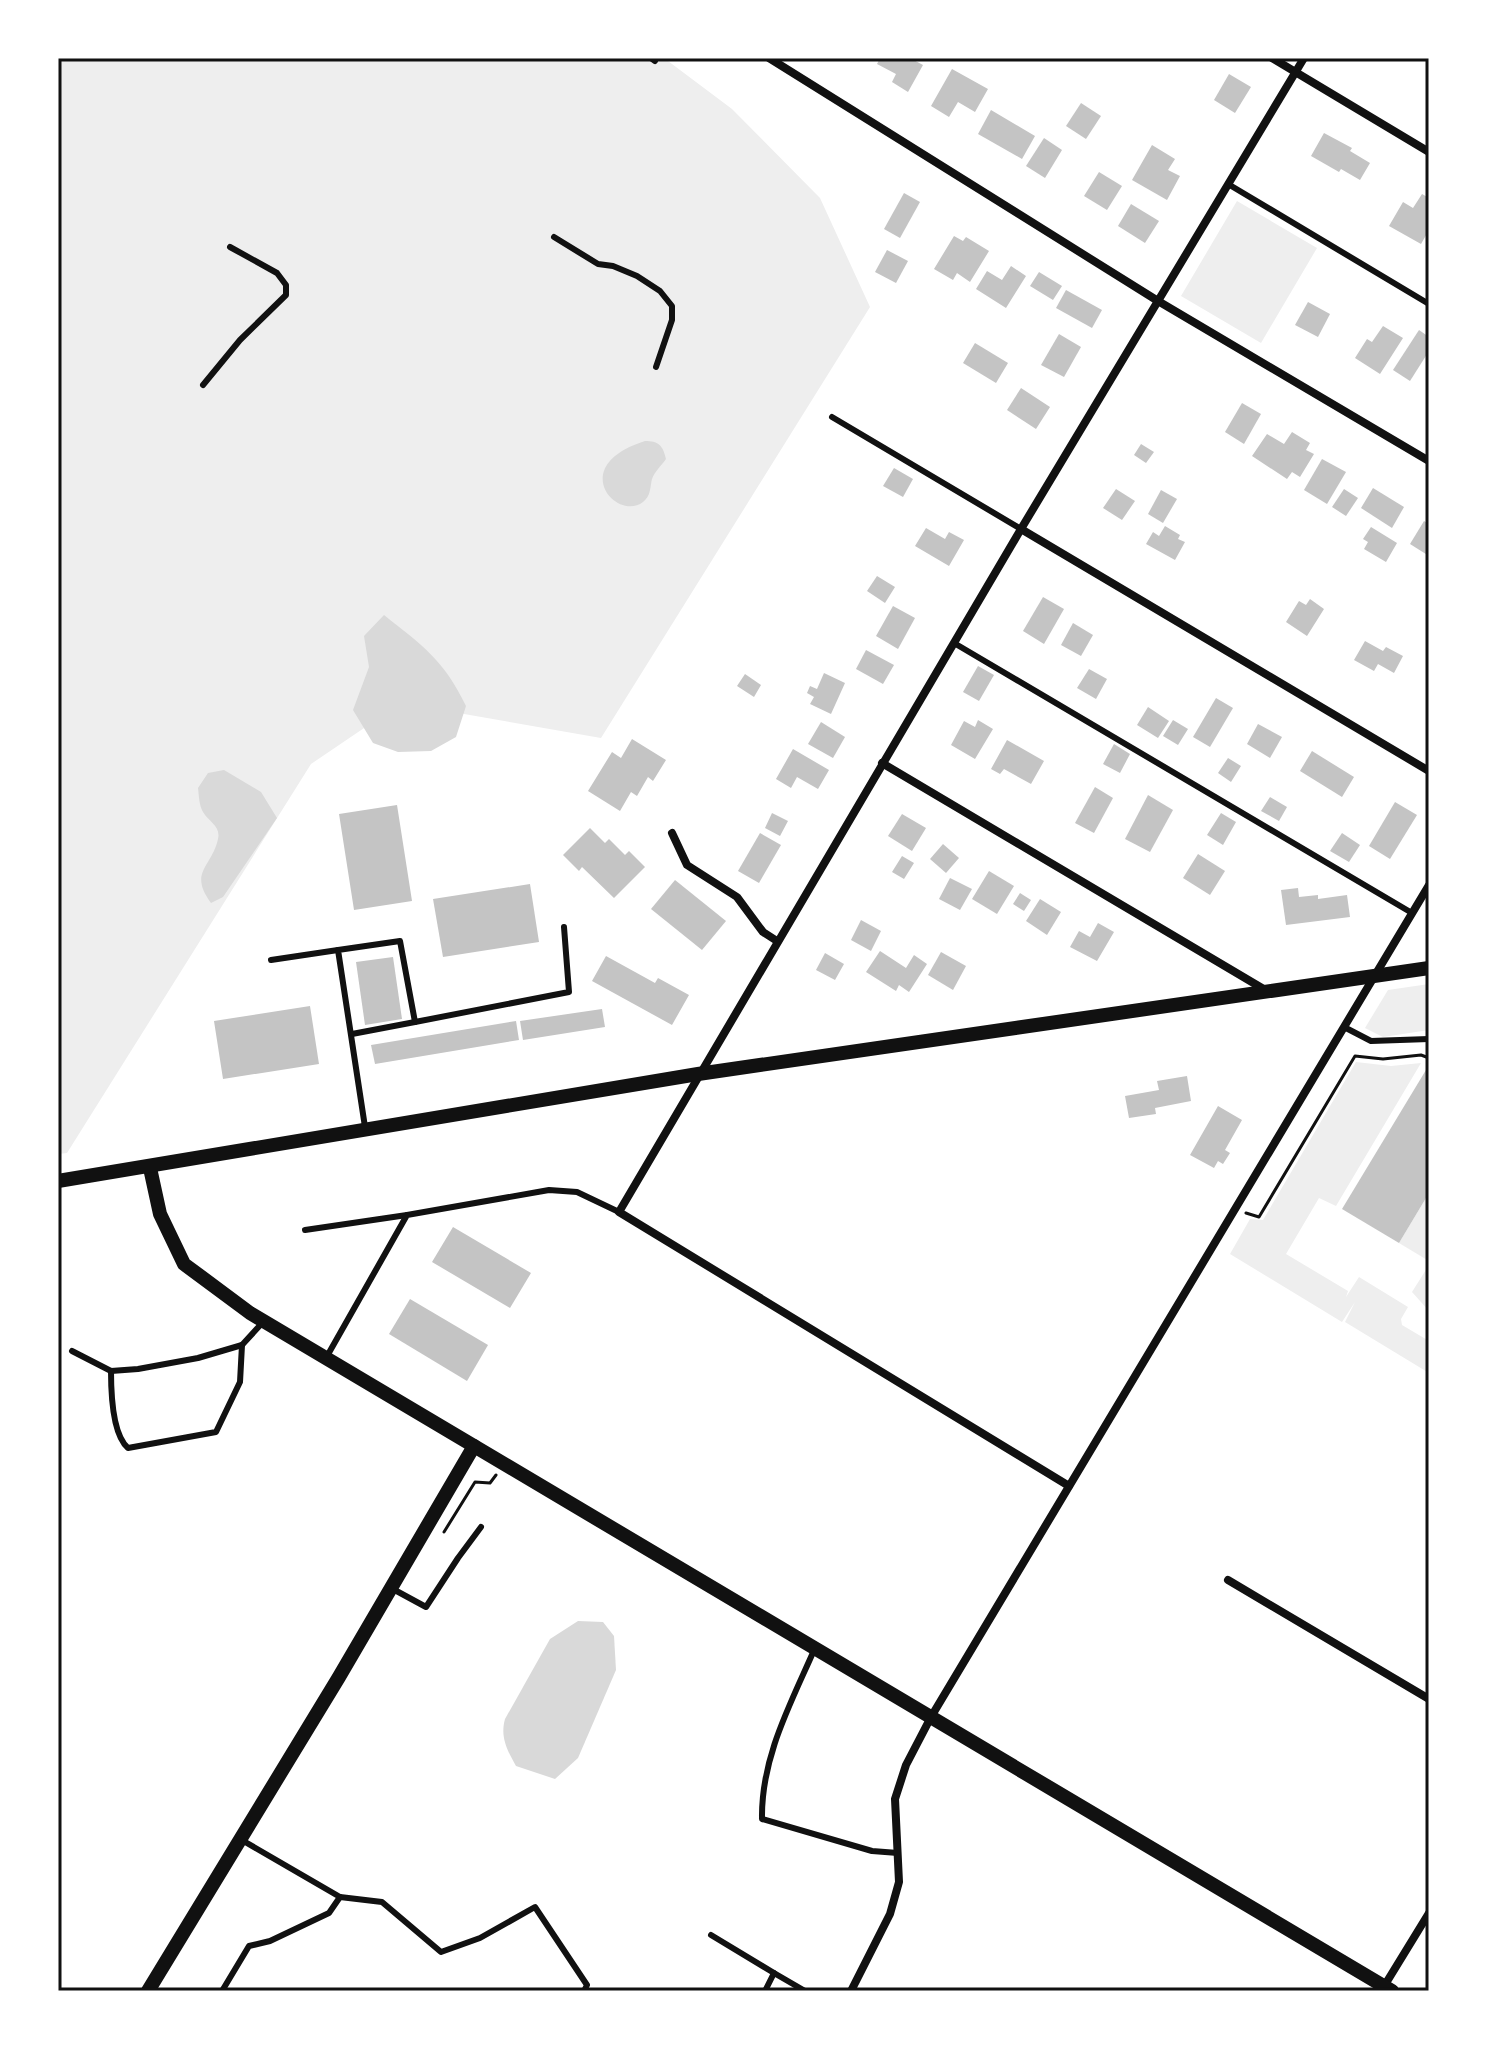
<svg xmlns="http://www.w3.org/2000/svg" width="1487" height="2049" font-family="'Roboto Condensed',sans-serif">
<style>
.green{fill:#eee}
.water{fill:#d9d9d9}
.building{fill:#c4c4c4}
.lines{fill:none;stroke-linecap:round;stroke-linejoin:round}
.path{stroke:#111;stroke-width:3}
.service{stroke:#111;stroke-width:6}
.minor{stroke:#111;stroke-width:8}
.tertiary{stroke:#111;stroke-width:14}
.neatline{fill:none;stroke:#111;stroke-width:3}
</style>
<rect width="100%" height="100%" fill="#fff"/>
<g class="green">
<path d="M58,58H664L732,109L820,198L870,307L601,738L401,703L311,764L67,1153L58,1154Z"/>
<path d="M1237,201L1317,248L1261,343L1181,296Z"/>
<path d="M1429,984V1030L1383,1037L1365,1028L1388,990Z"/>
<path d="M1356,1062L1391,1066L1421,1063L1336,1206L1319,1198L1286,1254L1348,1291L1346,1297L1359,1277L1408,1307L1401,1319L1402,1325L1429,1341V1373L1345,1322L1355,1302L1342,1322L1230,1254L1250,1219L1263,1220Z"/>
<path d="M1429,1193V1261L1399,1243Z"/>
<path d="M1429,1265V1311L1412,1292Z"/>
</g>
<g class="water">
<path d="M645,441C658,441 663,445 666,459C662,465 655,471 652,479C650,487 651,496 643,502C617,522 566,466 645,441Z"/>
<path d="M384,615C423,646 444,660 466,706L456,737L431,751L398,752L373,743L353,710L369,667L364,636Z"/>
<path d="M224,770L261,792L277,818L223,897L211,903C188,872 212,867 218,839C221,826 209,822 203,812C199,805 199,796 198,788L208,773Z"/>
<path d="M578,1621L603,1622L614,1636L616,1670L578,1758L555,1779L516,1766C507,1750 500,1737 505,1719L550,1639Z"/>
</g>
<g class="building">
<path d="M880,58H910L923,65L908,92L892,82L896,74L877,64Z"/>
<path d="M952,69L988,89L975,112L958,102L949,117L931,106Z"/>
<path d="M1229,74L1251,87L1235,113L1214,100Z"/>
<path d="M1081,103L1101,116L1086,139L1066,126Z"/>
<path d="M991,110L1035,136L1022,159L978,134Z"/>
<path d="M1324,133L1352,148L1350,151L1370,163L1360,180L1341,169L1339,172L1311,156Z"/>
<path d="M1044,138L1062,150L1045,178L1026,166Z"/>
<path d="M1152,145L1175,159L1168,170L1180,176L1167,200L1132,180Z"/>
<path d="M1099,172L1122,186L1107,210L1084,196Z"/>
<path d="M904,193L920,202L900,238L884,229Z"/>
<path d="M1422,194L1429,198V230L1421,244L1389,226L1403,202L1413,208Z"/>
<path d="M1131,204L1159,221L1145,243L1118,226Z"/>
<path d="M954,236L963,241L966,237L989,251L970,282L957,273L953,280L934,269Z"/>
<path d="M887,250L908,261L896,283L875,272Z"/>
<path d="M1011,266L1026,276L1006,308L976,289L987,271L1002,280Z"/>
<path d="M1039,272L1062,286L1053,300L1030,286Z"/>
<path d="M1066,290L1102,310L1092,328L1056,308Z"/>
<path d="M1308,302L1330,314L1318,337L1295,325Z"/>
<path d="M1383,326L1403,338L1380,374L1355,358L1367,339L1372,342Z"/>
<path d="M1419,330L1429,337V351L1410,381L1393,370Z"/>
<path d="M1059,334L1081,347L1064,377L1041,365Z"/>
<path d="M975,343L1008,363L996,383L963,363Z"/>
<path d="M1021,388L1050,407L1036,429L1007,410Z"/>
<path d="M1242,403L1261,414L1244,444L1225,432Z"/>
<path d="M1292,432L1310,443L1306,450L1314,454L1300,477L1292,472L1287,479L1252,456L1267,434L1284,444Z"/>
<path d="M1141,444L1154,452L1146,463L1134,455Z"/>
<path d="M1322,459L1346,472L1327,504L1304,490Z"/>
<path d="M894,468L913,479L903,497L883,486Z"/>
<path d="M1373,488L1404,507L1392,528L1361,508Z"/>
<path d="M1116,489L1135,501L1122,520L1103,508Z"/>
<path d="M1344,489L1358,498L1346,516L1332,507Z"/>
<path d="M1161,490L1177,499L1163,523L1148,514Z"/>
<path d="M1424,521L1429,524V556L1410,544Z"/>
<path d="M1165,526L1180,535L1178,539L1185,542L1175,560L1146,544L1153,532L1159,536Z"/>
<path d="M1371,527L1397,543L1386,562L1364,549L1368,542L1363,539Z"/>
<path d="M926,528L945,539L949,532L964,540L949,566L915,546Z"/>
<path d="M877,576L895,587L885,603L867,591Z"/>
<path d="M1043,597L1064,609L1044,644L1023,631Z"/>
<path d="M1310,599L1324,609L1307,636L1286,622L1299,601L1306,605Z"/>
<path d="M893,606L915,618L898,649L876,636Z"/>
<path d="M1073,623L1093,635L1081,656L1061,645Z"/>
<path d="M1365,641L1383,651L1386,647L1403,656L1394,673L1378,664L1374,671L1354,660Z"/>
<path d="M866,650L894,665L883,684L856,669Z"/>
<path d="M978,666L994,675L979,701L963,692Z"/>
<path d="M1089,669L1107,679L1096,699L1077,688Z"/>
<path d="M824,673L845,683L831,714L810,704L814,697L807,693L810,686L817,689Z"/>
<path d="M745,674L761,685L754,697L737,686Z"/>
<path d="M1216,698L1233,708L1210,747L1193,737Z"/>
<path d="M1148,707L1169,721L1158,738L1137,725Z"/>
<path d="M978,720L993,729L975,759L951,745L964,721L975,727Z"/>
<path d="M1173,720L1188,729L1178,745L1163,736Z"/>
<path d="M821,722L845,737L833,758L808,744Z"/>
<path d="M1258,724L1282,737L1270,758L1247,744Z"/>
<path d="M632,739L666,760L653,781L648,777L637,796L631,792L620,811L588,791L612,752L621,758Z"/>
<path d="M1007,740L1044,761L1031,784L1004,769L1000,774L991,769Z"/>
<path d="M1114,744L1130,754L1120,773L1103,764Z"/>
<path d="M793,749L829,770L818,789L797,777L791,788L776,779Z"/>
<path d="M1312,751L1354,777L1342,797L1300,771Z"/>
<path d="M1228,758L1241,766L1231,782L1218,773Z"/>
<path d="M1095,787L1113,798L1094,833L1075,823Z"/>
<path d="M1148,795L1173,810L1150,852L1125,839Z"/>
<path d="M1270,797L1287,807L1279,821L1261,811Z"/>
<path d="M1395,802L1417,815L1390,859L1369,846Z"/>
<path d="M397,805L412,901L354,910L339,814Z"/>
<path d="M772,813L788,821L780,836L765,828Z"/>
<path d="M1221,813L1236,822L1223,845L1207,835Z"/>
<path d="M902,814L926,828L912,851L888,836Z"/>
<path d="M590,828L605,843L609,839L625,855L629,851L645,867L614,898L582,867L579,871L563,855Z"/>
<path d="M760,833L781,845L759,883L738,871Z"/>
<path d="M1342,833L1360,845L1349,862L1330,851Z"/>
<path d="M943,844L959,858L946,873L930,859Z"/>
<path d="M1198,854L1225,871L1210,895L1183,878Z"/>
<path d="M902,856L914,863L904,879L892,872Z"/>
<path d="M989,871L1014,886L997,914L972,899Z"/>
<path d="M950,878L972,889L960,910L939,899Z"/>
<path d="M675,880L726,921L702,950L651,909Z"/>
<path d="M530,884L539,942L443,957L433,899Z"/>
<path d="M1298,888L1299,897L1318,895V899L1347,895L1350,917L1286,925L1281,890Z"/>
<path d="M1020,893L1031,900L1024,911L1013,904Z"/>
<path d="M1040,899L1061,912L1047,935L1026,921Z"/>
<path d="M861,920L881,931L871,951L851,940Z"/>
<path d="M1098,923L1114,932L1097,961L1070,947L1079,931L1090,937Z"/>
<path d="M880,951L906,968L914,955L927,964L909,992L899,985L896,991L866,972Z"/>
<path d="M941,952L966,966L953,990L928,975Z"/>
<path d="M825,953L844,964L835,980L816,970Z"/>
<path d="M606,956L655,983L658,978L689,995L672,1025L592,981Z"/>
<path d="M393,957L402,1019L365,1025L356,962Z"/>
<path d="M310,1006L319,1064L223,1079L214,1021Z"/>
<path d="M602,1009L605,1027L523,1040L520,1021Z"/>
<path d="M516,1021L519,1040L375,1064L371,1045Z"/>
<path d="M1429,1065V1193L1399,1243L1342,1209Z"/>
<path d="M1187,1076L1191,1101L1155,1108L1156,1114L1129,1118L1125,1096L1159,1090L1157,1081Z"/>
<path d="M1218,1106L1242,1120L1225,1150L1230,1153L1223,1164L1218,1161L1214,1168L1190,1155Z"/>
<path d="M453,1227L531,1273L510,1308L432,1262Z"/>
<path d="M410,1299L488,1345L467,1381L389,1334Z"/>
</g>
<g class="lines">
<g class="path">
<path d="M1246,1213L1259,1217L1355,1056L1383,1059L1421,1055L1429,1058"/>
<path d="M444,1532L475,1482L490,1483L496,1475"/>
</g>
<g class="service">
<path d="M651,58L655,61"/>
<path d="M1228,184L1429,304"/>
<path d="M554,237L598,264L613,266L637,276L660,291L672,306V320L656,367"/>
<path d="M203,385L240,340L286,295V285L277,273L230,247"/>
<path d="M832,417L1021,529"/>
<path d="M954,643L1412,913"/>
<path d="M271,960L338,950"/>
<path d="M1344,1027L1371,1041L1429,1039"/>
<path d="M352,1034L415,1022"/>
<path d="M365,1127L338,950L400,941L415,1022L569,992L564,927"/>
<path d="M305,1230L407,1215"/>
<path d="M72,1351L111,1371L138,1369L198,1358L242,1345L264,1321"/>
<path d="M326,1358L407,1215L549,1190L577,1192L619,1212"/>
<path d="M111,1371C111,1392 112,1434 128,1448L216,1432L240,1382L242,1345"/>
<path d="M391,1588L426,1607L458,1558L481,1527"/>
<path d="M815,1648C791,1703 761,1757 762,1819L872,1851L898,1853"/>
<path d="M340,1897L382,1902L441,1952L480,1938L535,1907L587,1985L584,1991"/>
<path d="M711,1935L774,1973"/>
<path d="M222,1991L249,1946L270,1941L329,1913L340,1897L240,1839"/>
<path d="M765,1991L774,1973L805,1991"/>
</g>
<g class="minor">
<path d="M769,58L1158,301L1429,461"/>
<path d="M1272,58L1429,152"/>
<path d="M1021,529L1429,771"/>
<path d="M882,763L1267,991"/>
<path d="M672,833L687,865L737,897L763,932L777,941"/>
<path d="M1069,1486L619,1212L1021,529L1304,58"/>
<path d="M1228,1580L1429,1699"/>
<path d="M1383,1988L1429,1913"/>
<path d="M851,1991L890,1914L899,1882L895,1799L906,1765L931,1717L1429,885"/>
</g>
<g class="tertiary">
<path d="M150,1168L160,1214L184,1264L250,1313L1392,1991"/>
<path d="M58,1181L698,1074L1429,968"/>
<path d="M148,1991L339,1677L474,1446"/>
</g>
</g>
<rect width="1487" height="2049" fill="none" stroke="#ffffff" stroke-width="120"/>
<rect x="60" y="60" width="1367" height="1929" class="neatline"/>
</svg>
